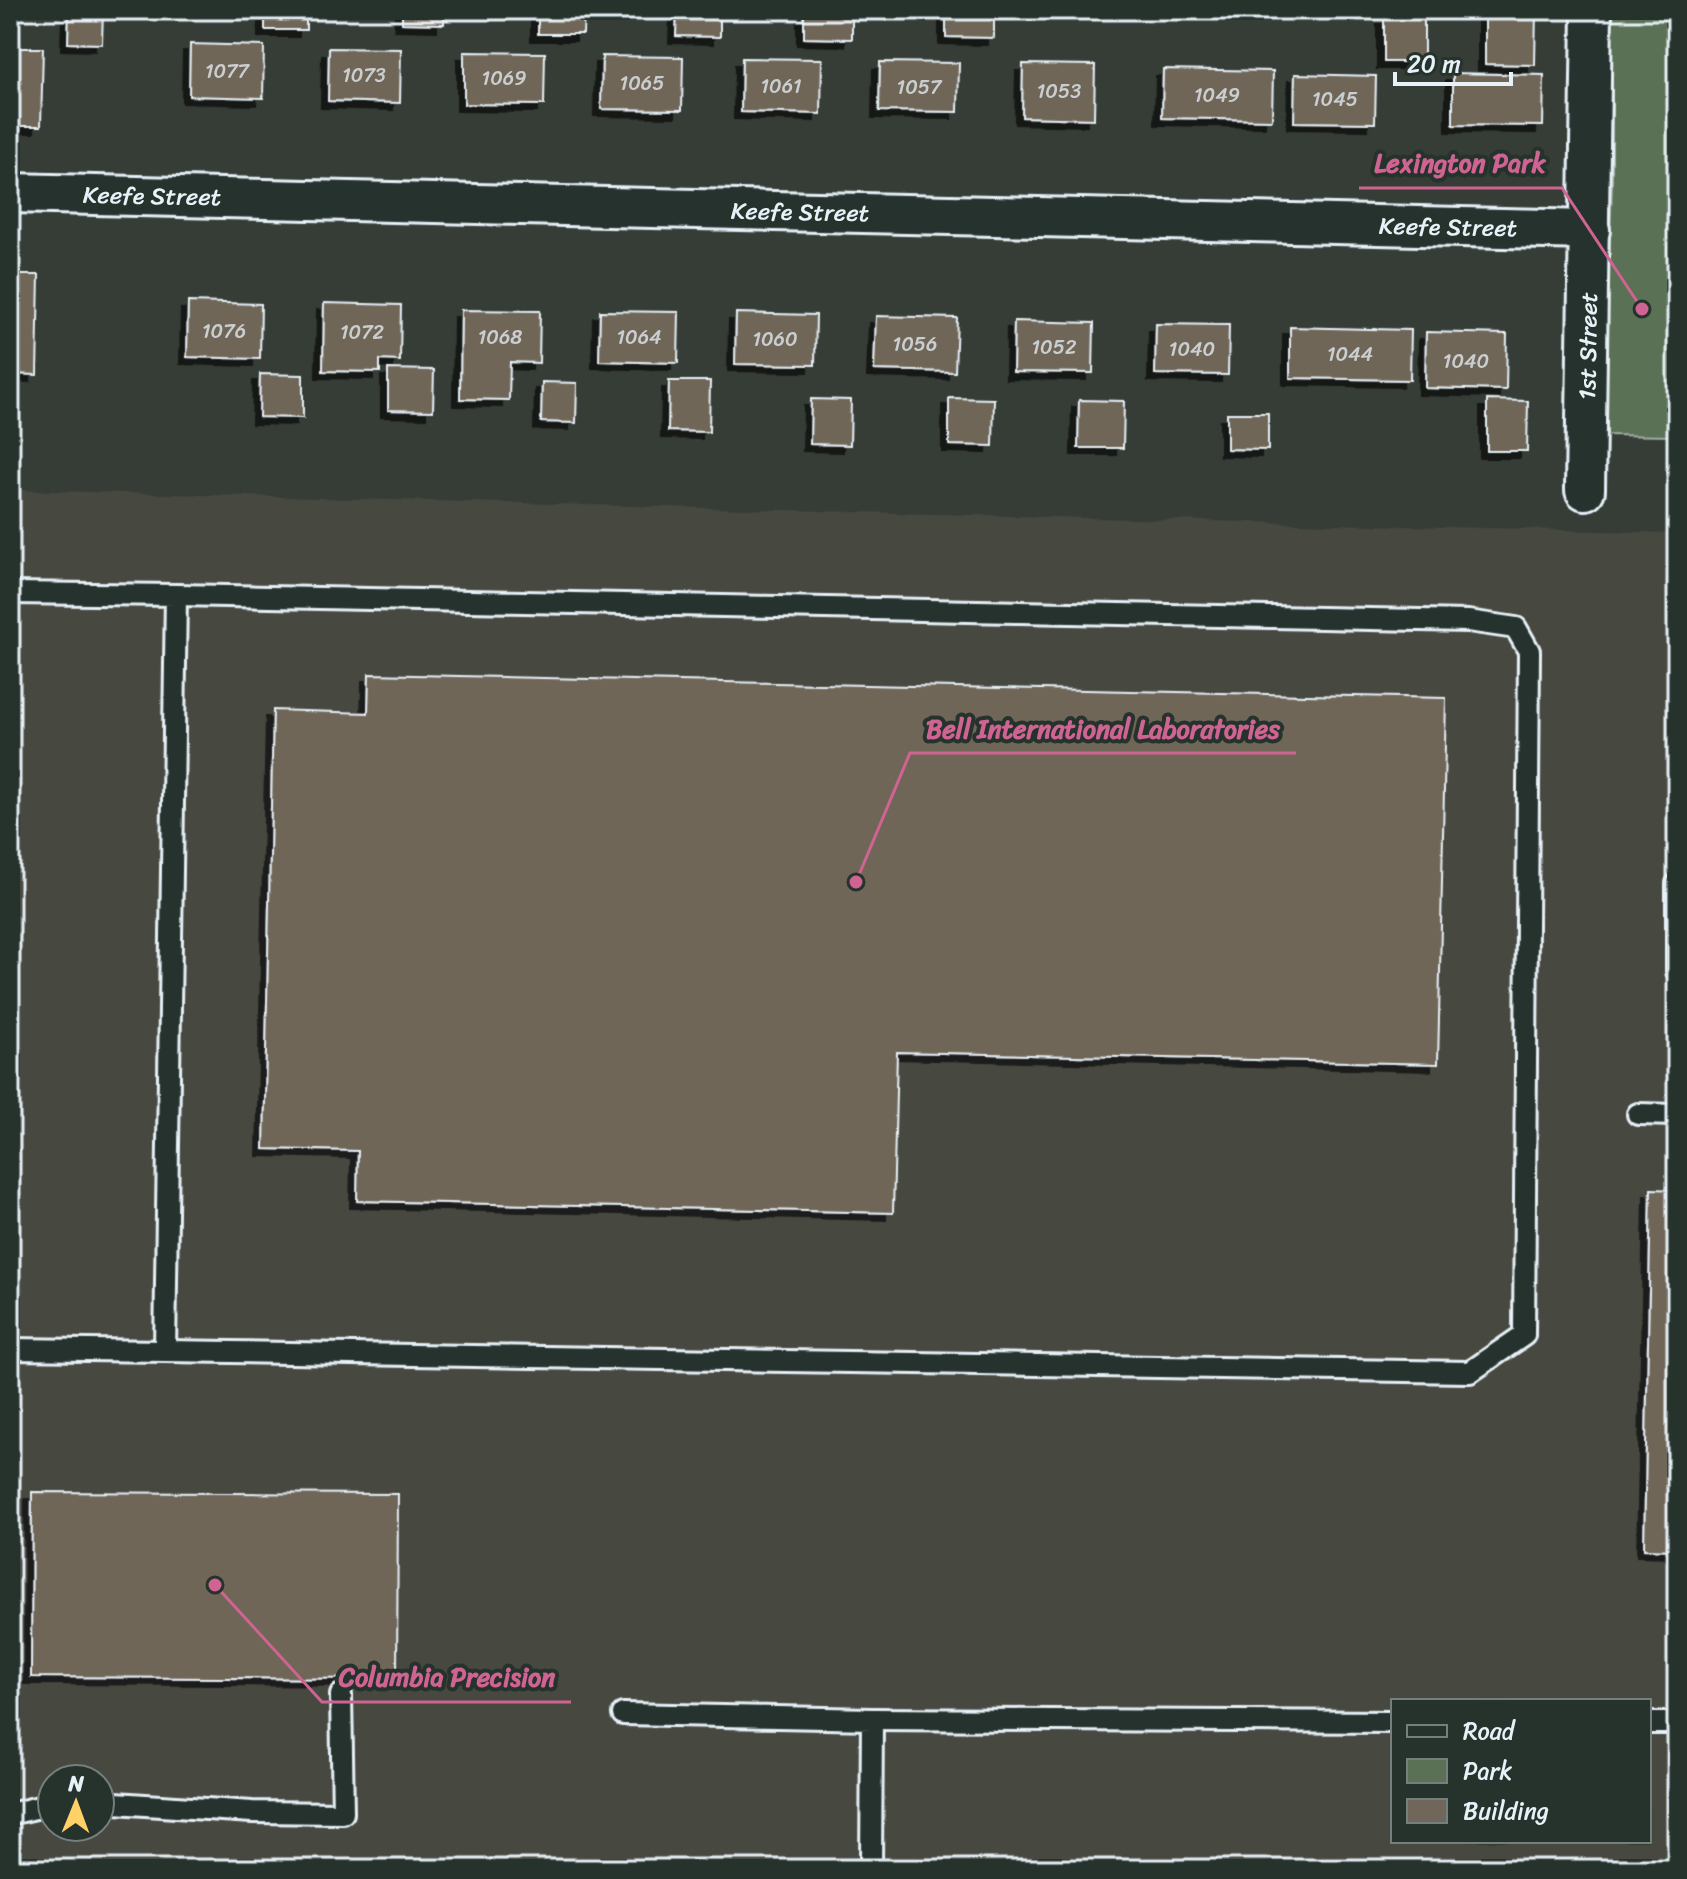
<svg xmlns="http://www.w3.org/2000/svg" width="1687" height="1879" font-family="Sriracha,sans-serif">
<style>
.built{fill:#474940;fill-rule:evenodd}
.green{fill:#5a7155;stroke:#a1b1a6;stroke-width:2}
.building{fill:#706659;stroke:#e8f1f8;stroke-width:2;filter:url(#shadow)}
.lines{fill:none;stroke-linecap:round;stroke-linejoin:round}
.service-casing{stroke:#e8f1f8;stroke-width:26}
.minor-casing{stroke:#e8f1f8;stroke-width:44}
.service{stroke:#26332d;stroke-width:20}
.minor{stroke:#26332d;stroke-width:38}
.labels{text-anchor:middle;stroke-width:8;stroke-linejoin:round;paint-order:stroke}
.number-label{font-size:20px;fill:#caced0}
.street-label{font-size:24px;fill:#e8f1f8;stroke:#26332d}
.leader{fill:none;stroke:#cf6492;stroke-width:3}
.callout-dot{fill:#cf6492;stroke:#26332d;stroke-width:3}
.callout-label{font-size:26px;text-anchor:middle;font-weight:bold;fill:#cf6492;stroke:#26332d;stroke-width:8;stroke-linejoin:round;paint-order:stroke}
</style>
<defs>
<filter id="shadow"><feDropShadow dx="-7" dy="7" stdDeviation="0" flood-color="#0009"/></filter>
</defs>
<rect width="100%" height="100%" fill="#353d36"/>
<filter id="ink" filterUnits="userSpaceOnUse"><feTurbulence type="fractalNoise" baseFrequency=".0125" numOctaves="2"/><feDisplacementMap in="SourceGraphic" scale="16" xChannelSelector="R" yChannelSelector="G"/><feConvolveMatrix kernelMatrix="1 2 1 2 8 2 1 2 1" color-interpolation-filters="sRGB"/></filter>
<g filter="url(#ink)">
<path class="built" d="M10,490L1677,533V1869H10ZM1393,1701H1649V1841H1393ZM52,1779H100V1827H52Z"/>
<path class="green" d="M1612,10H1677V436L1603,435L1612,184Z"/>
<g class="building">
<path d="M69,10H103L102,44L68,43Z"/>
<rect x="265" y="10" width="41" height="20"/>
<path d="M402,10H444V24L402,23Z"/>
<path d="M538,10H584L583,34H538Z"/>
<path d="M677,10H720V37L676,36Z"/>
<path d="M804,10H852V39L804,38Z"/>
<path d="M946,10H994V38L946,37Z"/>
<path d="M1485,10H1536L1535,65L1485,64Z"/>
<rect x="1384" y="17" width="40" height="45"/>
<path d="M190,44L264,46L263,98L189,96Z"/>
<path d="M10,48H43L41,126H10Z"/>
<path d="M329,48L401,49L400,103L328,101Z"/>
<path d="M464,52L545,53L544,105L464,104Z"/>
<path d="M602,56L683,57L682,110L601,109Z"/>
<path d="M742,58L822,59L821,114L741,112Z"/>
<path d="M880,62L959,63L958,112L879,111Z"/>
<path d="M1023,64L1095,65L1094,119L1022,117Z"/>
<path d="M1163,69L1273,71L1272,120L1162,118Z"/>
<path d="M1453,73L1544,75L1543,126L1453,125Z"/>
<path d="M1295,74L1376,76L1375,123L1294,122Z"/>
<path d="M10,275H39L37,375L10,374Z"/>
<path d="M188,302L261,304L260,359L187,357Z"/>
<path d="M324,303L401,305L400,361L380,360V372L323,371Z"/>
<path d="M461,310L540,311L539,363L510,362L509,400L460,399Z"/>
<path d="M600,311L679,312L678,363L599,361Z"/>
<path d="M736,313L816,315L815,365L735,364Z"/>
<path d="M876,316L957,318L955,372L874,370Z"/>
<path d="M1014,321L1094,323L1093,373L1013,372Z"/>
<path d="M1156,324L1229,325L1228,375L1155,374Z"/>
<path d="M1290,327L1411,330L1410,380L1290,378Z"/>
<path d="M1426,332L1507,334L1506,390L1425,388Z"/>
<path d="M388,369L434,370L433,411L388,410Z"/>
<path d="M260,374L303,375V418L259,417Z"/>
<path d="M669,381H710L709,432L668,431Z"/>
<path d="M542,382L577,383L576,423L541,422Z"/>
<path d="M949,398L994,399L993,446L949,445Z"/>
<path d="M811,399L851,400L850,445L810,444Z"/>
<path d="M1079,400L1124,401L1123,448H1078Z"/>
<path d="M1487,400L1528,401L1527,451H1487Z"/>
<path d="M1227,413H1268V450L1227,449Z"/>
<path d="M369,674L1446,698L1438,1064L897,1052L893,1213L357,1201L358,1151L264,1149L273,710L368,713Z"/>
<path d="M1651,1189L1677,1190V1550L1644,1549Z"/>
<path d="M32,1492L398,1494L397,1679L31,1677Z"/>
</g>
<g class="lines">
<g class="service-casing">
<g id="service">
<path d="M10,593L176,595L165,1351L10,1349"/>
<path d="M1677,884V971"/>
<path d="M1638,1114L1677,1115"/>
<path d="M165,1351L1470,1372L1524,1335L1529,651L1516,628L1468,621L176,595"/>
<path d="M623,1714L872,1719L871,1869"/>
<path d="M872,1719L1393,1722"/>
<path d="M1649,1723H1677"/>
<path d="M100,1802L252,1812L343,1813L341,1695"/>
<path d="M10,1814L52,1804"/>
</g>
</g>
<g class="minor-casing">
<g id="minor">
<path d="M10,193L1590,230"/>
<path d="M1585,490L1592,10"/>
</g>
</g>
<use href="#service" class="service"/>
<use href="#minor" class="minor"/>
</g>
</g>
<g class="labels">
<g class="number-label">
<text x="227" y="78">1077</text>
<text x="364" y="82">1073</text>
<text x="504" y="85">1069</text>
<text x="642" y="90">1065</text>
<text x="781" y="93">1061</text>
<text x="919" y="94">1057</text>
<text x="1059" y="98">1053</text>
<text x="1217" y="102">1049</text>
<text x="1335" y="106">1045</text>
<text x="224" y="338">1076</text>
<text x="362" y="339">1072</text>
<text x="500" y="344">1068</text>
<text x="639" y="344">1064</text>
<text x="775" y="346">1060</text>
<text x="915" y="351">1056</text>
<text x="1054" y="354">1052</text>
<text x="1192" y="356">1040</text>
<text x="1350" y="361">1044</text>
<text x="1466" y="368">1040</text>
</g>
<g class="street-label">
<text transform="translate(152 196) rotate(1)" y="8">Keefe Street</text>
<text transform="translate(800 212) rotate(1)" y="8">Keefe Street</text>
<text transform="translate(1448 227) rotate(1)" y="8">Keefe Street</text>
<text transform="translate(1588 346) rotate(-89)" y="8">1st Street</text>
</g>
</g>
<path class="leader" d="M1642 309L1562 188H1359M856 882L910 753H1296M215 1585L322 1702H571"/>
<g class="callout-dot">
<circle cx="1642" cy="309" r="8"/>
<circle cx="856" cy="882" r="8"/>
<circle cx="215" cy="1585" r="8"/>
</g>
<g class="callout-label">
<text x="1460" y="172">Lexington Park</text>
<text x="1103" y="738">Bell International Laboratories</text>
<text x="447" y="1686">Columbia Precision</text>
</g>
<rect width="1687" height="1879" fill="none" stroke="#26332d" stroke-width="40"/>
<rect x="20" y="20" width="1647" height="1839" fill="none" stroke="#e8f1f8" stroke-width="3" filter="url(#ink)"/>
<rect x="1391" y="1699" width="260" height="144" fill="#26332d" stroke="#747f7e" stroke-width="2"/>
<rect x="1407" y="1725" width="40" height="12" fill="#26332d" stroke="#747f7e" stroke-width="2"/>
<text x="1463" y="1739" font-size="24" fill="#e8f1f8">Road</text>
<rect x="1407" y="1759" width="40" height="24" fill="#5a7155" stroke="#747f7e" stroke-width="2"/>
<text x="1463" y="1779" font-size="24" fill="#e8f1f8">Park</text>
<rect x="1407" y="1799" width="40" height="24" fill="#706659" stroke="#747f7e" stroke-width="2"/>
<text x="1463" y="1819" font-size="24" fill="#e8f1f8">Building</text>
<g transform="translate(76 1803) rotate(1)"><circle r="38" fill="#26332d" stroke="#747f7e" stroke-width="2"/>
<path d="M0-6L14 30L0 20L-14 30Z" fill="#ffd166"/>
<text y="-12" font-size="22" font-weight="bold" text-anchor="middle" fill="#e8f1f8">N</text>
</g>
<path d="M1395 72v12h116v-12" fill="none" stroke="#e8f1f8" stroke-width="4"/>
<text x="1407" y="72" font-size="24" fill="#e8f1f8" stroke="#26332d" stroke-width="6" paint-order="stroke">20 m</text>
</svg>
